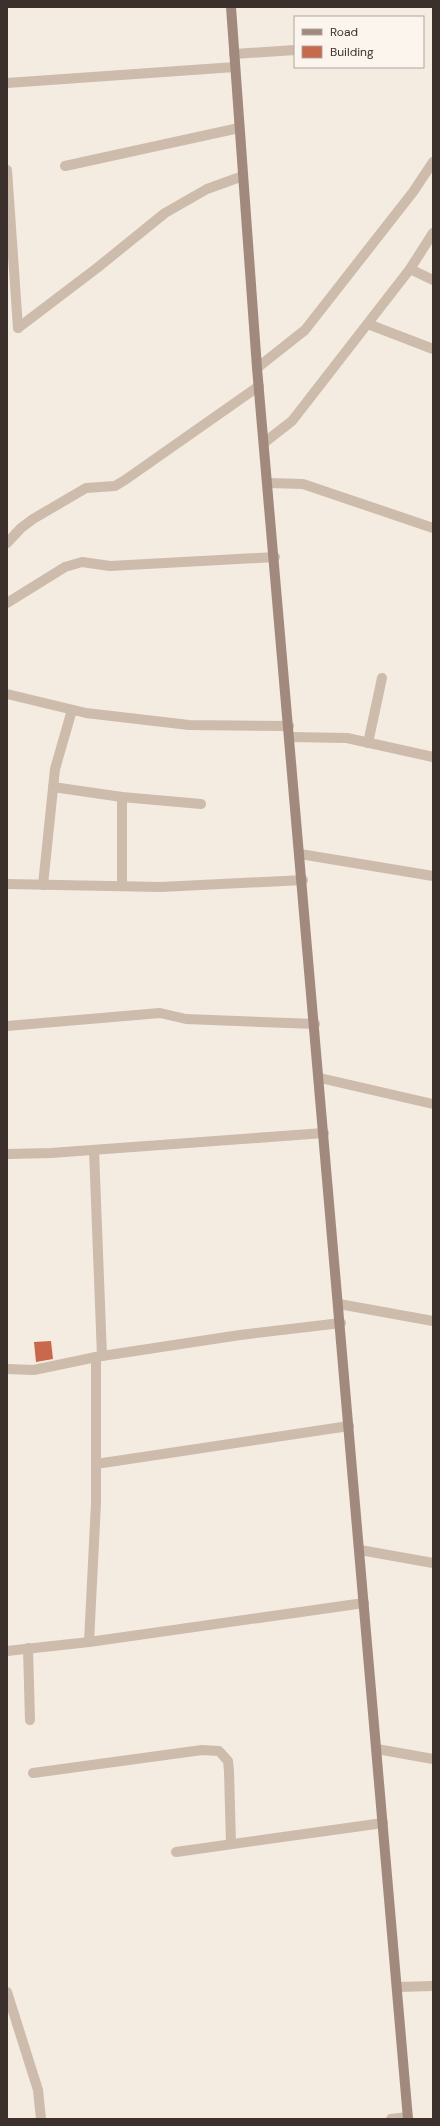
<svg xmlns="http://www.w3.org/2000/svg" width="440" height="2126" font-family="'DM Sans',sans-serif">
<style>
.building{fill:#c8694b}
.lines{fill:none;stroke-linecap:round;stroke-linejoin:round}
.minor{stroke:#cdbbac;stroke-width:10}
.secondary{stroke:#a18a7d;stroke-width:10}
</style>
<rect width="100%" height="100%" fill="#f4ebe1"/>
<path class="building" d="M51,1341L53,1359L36,1362L34,1342Z"/>
<g class="lines">
<g class="minor">
<path d="M234,54L295,50"/>
<path d="M7,83L235,67"/>
<path d="M65,166L239,128"/>
<path d="M7,170L18,328"/>
<path d="M410,269L433,280"/>
<path d="M368,324L433,349"/>
<path d="M18,328L97,268L165,213L207,189L243,176"/>
<path d="M257,368L305,330L413,192L433,162"/>
<path d="M265,442L292,421L410,269L433,233"/>
<path d="M268,483L303,484L433,528"/>
<path d="M7,543L21,528L33,519L86,488L115,486L125,480L259,386"/>
<path d="M7,603L65,567L82,562L110,566L275,557"/>
<path d="M7,694L86,713L189,725L289,726"/>
<path d="M290,737L347,738L433,757"/>
<path d="M368,743L382,678"/>
<path d="M53,787L122,797L201,804"/>
<path d="M122,797V886"/>
<path d="M300,854L433,876"/>
<path d="M7,884L161,887L303,880"/>
<path d="M43,885L55,769L72,710"/>
<path d="M7,1026L160,1013L186,1019L315,1024"/>
<path d="M320,1078L433,1104"/>
<path d="M94,1150L102,1356L240,1335L341,1323"/>
<path d="M7,1154L51,1153L324,1133"/>
<path d="M339,1304L433,1321"/>
<path d="M102,1356L96,1357V1503L89,1642L364,1603"/>
<path d="M7,1369L34,1370L96,1357"/>
<path d="M96,1464L349,1426"/>
<path d="M360,1550L433,1563"/>
<path d="M28,1648L30,1720"/>
<path d="M7,1651L89,1642"/>
<path d="M377,1749L433,1759"/>
<path d="M33,1773L202,1750L219,1751L228,1761L229,1771L231,1844"/>
<path d="M176,1852L383,1823"/>
<path d="M397,1987L433,1986"/>
<path d="M7,1992L38,2090L41,2119"/>
<path d="M391,2119L408,2117"/>
</g>
<path class="secondary" d="M231,7L257,368L408,2119"/>
</g>
<rect width="440" height="2126" fill="none" stroke="#3b302b" stroke-width="16"/>
<rect x="294" y="16" width="130" height="52" fill="#fbf5ee" stroke="#aea6a0"/>
<rect x="302" y="29" width="20" height="6" fill="#a18a7d" stroke="#aea6a0"/>
<text x="330" y="36" font-size="12" fill="#3b302b">Road</text>
<rect x="302" y="46" width="20" height="12" fill="#c8694b" stroke="#aea6a0"/>
<text x="330" y="56" font-size="12" fill="#3b302b">Building</text>
</svg>
